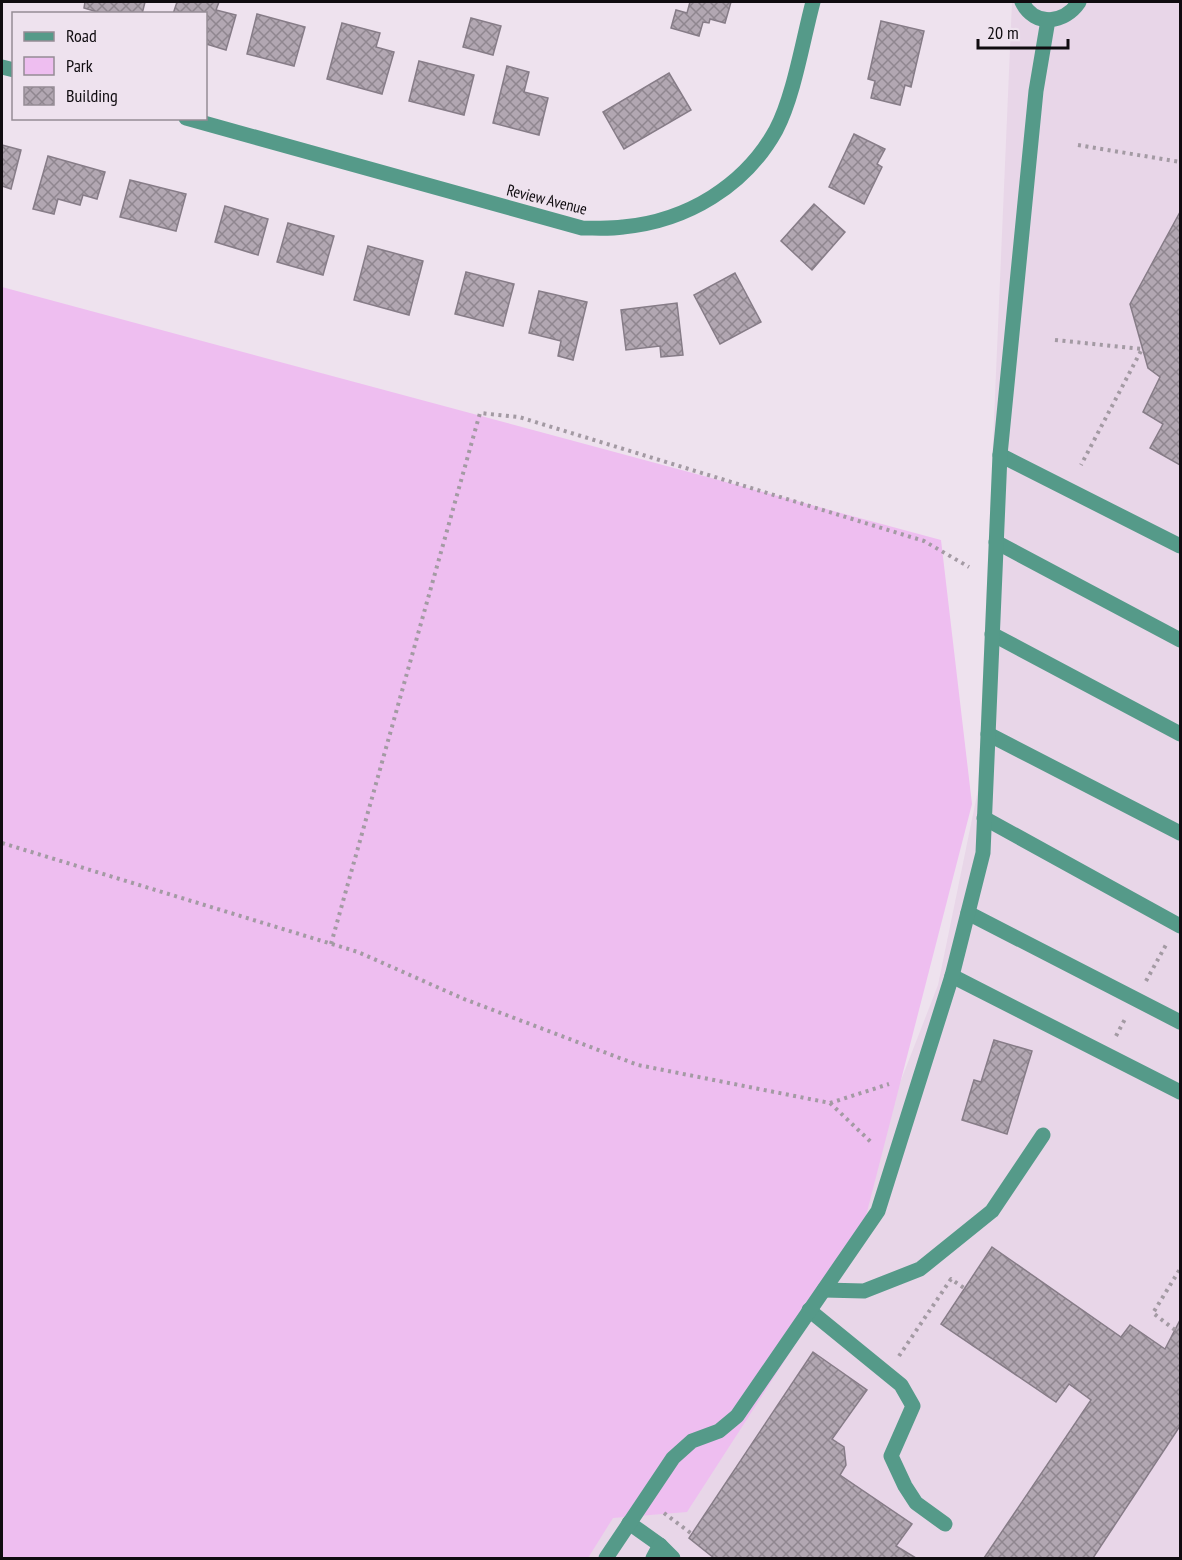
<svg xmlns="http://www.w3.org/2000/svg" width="1182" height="1560" font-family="'PT Sans Narrow',sans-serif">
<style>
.built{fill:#e8d6e8}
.green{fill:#eebef0}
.building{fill:url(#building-cross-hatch);stroke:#867c87;stroke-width:1.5}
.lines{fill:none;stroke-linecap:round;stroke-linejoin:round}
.path{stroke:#a39aa3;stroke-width:4;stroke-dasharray:3 4.5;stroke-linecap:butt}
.lane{stroke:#559a89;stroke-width:15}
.street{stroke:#559a89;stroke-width:15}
.labels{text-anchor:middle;stroke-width:6;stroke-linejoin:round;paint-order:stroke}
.street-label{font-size:16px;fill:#100c10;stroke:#eee2ee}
</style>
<defs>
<pattern id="building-cross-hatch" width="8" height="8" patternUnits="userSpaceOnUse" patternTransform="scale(1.5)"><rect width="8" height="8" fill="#b2a7b2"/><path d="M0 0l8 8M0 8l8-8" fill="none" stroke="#8f868f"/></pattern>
</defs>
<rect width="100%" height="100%" fill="#eee2ee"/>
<path class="built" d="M1012,2H1180V1558H585L668,1426L837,1245L938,985L978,790Z"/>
<path class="green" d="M2,287L941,540L972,804L858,1247L687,1512L613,1518L588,1558H2Z"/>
<g class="building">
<path d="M85,2H145L142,14H104L84,8Z"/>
<path d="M177,2H219L216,10L236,15L226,50L206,44V14H173Z"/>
<path d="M690,2H731L725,23L710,19L709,23L703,22L699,36L671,28L676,10L687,13Z"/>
<path d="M257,14L305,27L294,66L247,54Z"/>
<path d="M471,18L501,26L493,55L463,47Z"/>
<path d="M881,21L924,31L911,87L905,85L900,105L871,98L875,81L868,79Z"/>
<path d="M342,23L380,33L376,47L394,52L382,94L327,79Z"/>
<path d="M419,61L474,75L464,115L409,101Z"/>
<path d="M507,66L529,72L524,92L548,98L539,135L493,123Z"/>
<path d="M669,73L691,110L624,149L603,112Z"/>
<path d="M854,134L885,149L877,164L882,167L864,204L829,187Z"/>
<path d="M2,145L21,150L11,189L2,186Z"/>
<path d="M48,156L105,172L97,199L83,195L80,205L58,199L54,214L33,209Z"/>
<path d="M130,180L186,194L176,231L120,217Z"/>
<path d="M814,204L845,232L812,270L781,241Z"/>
<path d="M225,206L268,219L258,255L215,242Z"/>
<path d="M1180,212V465L1150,448L1163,424L1143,412L1160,377L1148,368L1130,304Z"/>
<path d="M288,223L334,236L323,275L277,262Z"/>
<path d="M368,246L423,261L409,315L354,300Z"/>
<path d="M466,272L514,284L503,326L455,314Z"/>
<path d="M735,273L761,322L720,344L694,295Z"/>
<path d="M539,291L587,302L573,360L558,356L561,341L529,333Z"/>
<path d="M677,303L683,355L661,357L660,346L626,350L621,310Z"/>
<path d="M994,1040L1032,1051L1007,1134L962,1120L974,1080L981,1082Z"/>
<path d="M992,1247L1121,1337L1130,1325L1165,1349L1180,1320V1426L1093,1558H984L1091,1400L1069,1384L1056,1402L941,1324Z"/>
<path d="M813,1352L867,1390L832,1439L844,1447L846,1465L840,1475L912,1524L896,1546L916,1558H714L689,1538Z"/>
</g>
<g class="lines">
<g class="path">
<path d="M1078,145L1180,162"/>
<path d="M1055,340L1142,349L1081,465"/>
<path d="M2,843L358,952L464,999L638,1065L830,1103L889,1084"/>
<path d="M331,944L480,413L519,417L924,541L969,567"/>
<path d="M1146,981L1167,943"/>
<path d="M1116,1036L1125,1019"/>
<path d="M830,1103L872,1143"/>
<path d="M1175,1330L1153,1313L1180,1269"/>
<path d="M899,1356L951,1279L964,1288"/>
<path d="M664,1513L692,1534"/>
</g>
<g class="lane">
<path d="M1022,2C1035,28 1065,23 1079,2"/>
<path d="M1000,455L1180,546"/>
<path d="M996,542L1180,640"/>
<path d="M992,634L1180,734"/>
<path d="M988,734L1180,833"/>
<path d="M984,818L1180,926"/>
<path d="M968,913L1180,1022"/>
<path d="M952,976L1180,1092"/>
<path d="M824,1290L864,1291L920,1269L992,1211L1043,1135"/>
<path d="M809,1310L901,1385L913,1406L891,1456L905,1486L916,1503L945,1524"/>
<path d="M629,1523L660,1545L673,1558"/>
<path d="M606,1558L673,1458L692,1441L719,1431L737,1416L878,1211L952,976L983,853L1000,455L1036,91L1048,20"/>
<path d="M653,1558L660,1545"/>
</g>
<g class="street">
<path d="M2,67L14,70"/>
<path d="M186,118L582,228C596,228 610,229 623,227C687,221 745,186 776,130C794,96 803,39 813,2"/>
</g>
</g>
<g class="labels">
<g class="street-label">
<text transform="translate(547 199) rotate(14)" y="6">Review Avenue</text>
</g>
</g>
<rect width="1182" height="1560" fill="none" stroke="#100c10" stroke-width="6"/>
<rect x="12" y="12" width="195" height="108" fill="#eee2ee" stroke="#958c95" stroke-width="1.5"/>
<rect x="24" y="32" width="30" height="9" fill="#559a89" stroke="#958c95" stroke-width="1.5"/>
<text x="66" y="42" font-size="18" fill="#100c10">Road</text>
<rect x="24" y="57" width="30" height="18" fill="#eebef0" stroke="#958c95" stroke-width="1.5"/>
<text x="66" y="72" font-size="18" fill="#100c10">Park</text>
<rect x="24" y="87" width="30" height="18" fill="url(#building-cross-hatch)" stroke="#958c95" stroke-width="1.5"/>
<text x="66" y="102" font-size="18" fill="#100c10">Building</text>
<path d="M978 39v9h90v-9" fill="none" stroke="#100c10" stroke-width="3"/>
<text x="987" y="39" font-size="18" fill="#100c10" stroke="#eee2ee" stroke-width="4.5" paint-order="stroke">20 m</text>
</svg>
